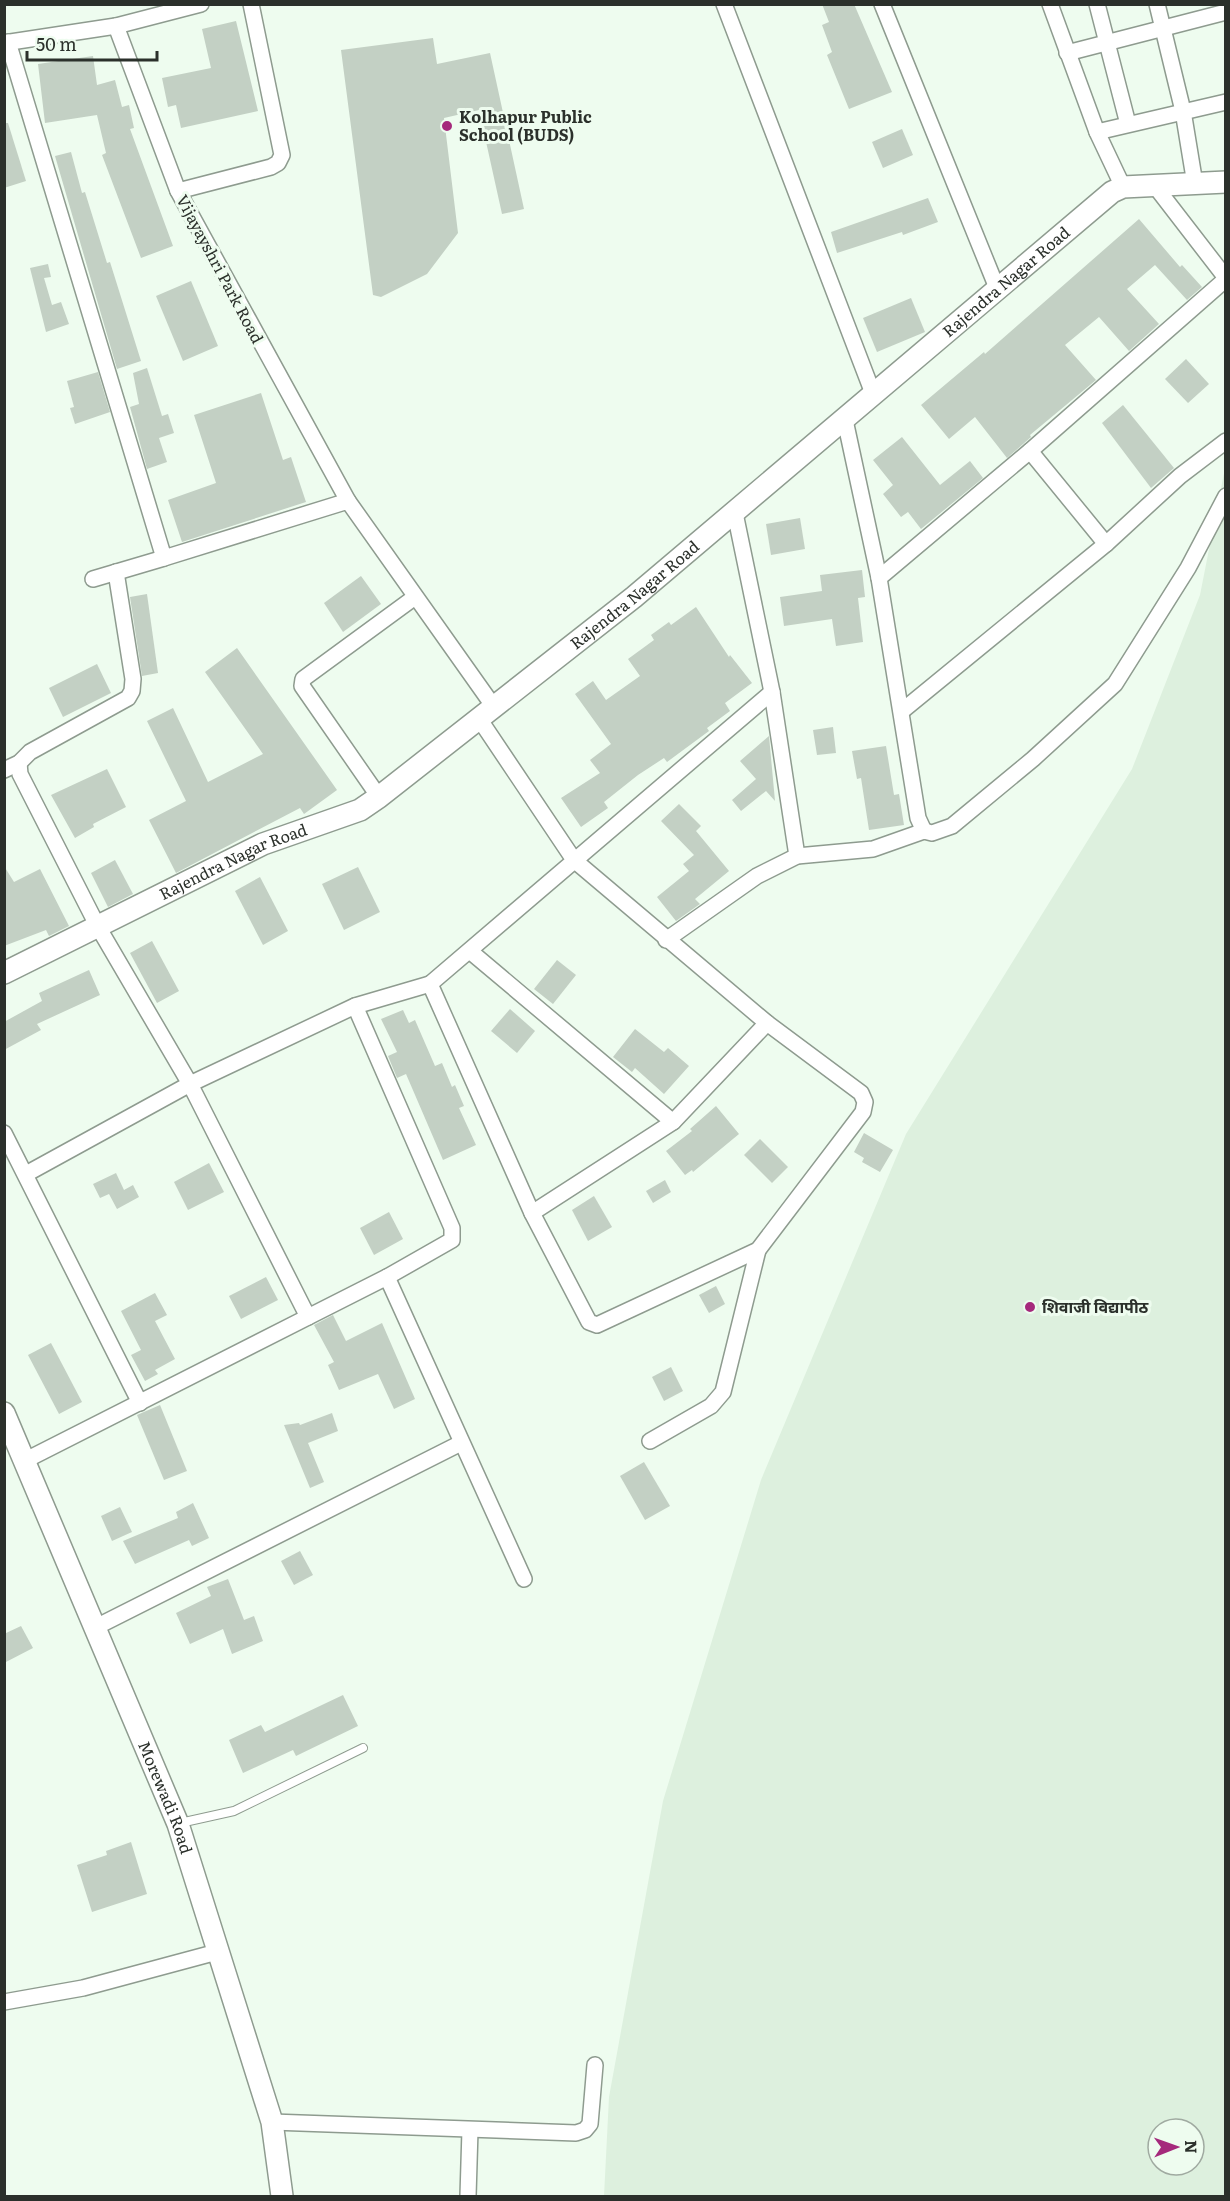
<svg xmlns="http://www.w3.org/2000/svg" width="1230" height="2201" font-family="Literata,'Noto Sans Devanagari',serif">
<style>
.built{fill:#ddf0de;fill-rule:evenodd}
.building{fill:#c3d0c4}
.lines{fill:none;stroke-linecap:round;stroke-linejoin:round}
.lane-casing{stroke:#8e9b8f;stroke-width:10}
.street-casing{stroke:#8e9b8f;stroke-width:18}
.secondary-casing{stroke:#8e9b8f;stroke-width:24}
.lane{stroke:#fff;stroke-width:8}
.street{stroke:#fff;stroke-width:15}
.secondary{stroke:#fff;stroke-width:21}
.poi-dot{fill:#a5297c;stroke:#eefcef;stroke-width:2}
.labels{text-anchor:middle;stroke-width:6;stroke-linejoin:round;paint-order:stroke}
.poi-label{font-size:16px;font-weight:bold;fill:#2b302b;stroke:#eefcef;text-anchor:start}
.street-label{font-size:16px;fill:#2b302b;stroke:#eefcef}
</style>
<rect width="100%" height="100%" fill="#eefcef"/>
<path class="built" d="M1225,468V2196H604L609,2097L663,1801L761,1480L906,1134L1132,769L1200,595ZM1158,2129H1194V2165H1158Z"/>
<g class="building">
<path d="M822,4H854L892,92L849,109L827,55L832,52L822,25L829,22Z"/>
<path d="M236,21L258,111L181,128L176,105L168,107L162,78L211,68L202,29Z"/>
<path d="M433,38L437,64L490,53L524,209L502,214L479,110L444,118L458,233L427,274L381,297L373,295L341,50Z"/>
<path d="M93,56L97,85L115,80L122,107L129,105L134,128L130,129L173,246L141,258L102,155L106,153L97,115L45,123L38,64Z"/>
<path d="M4,123H8L26,181L4,188Z"/>
<path d="M902,129L913,155L883,168L872,142Z"/>
<path d="M71,152L82,193L85,192L107,263L110,262L141,361L117,369L55,156Z"/>
<path d="M928,198L938,222L903,235L902,232L837,253L831,232Z"/>
<path d="M1139,219L1180,267L1182,265L1202,287L1187,300L1155,265L1127,289L1159,324L1129,351L1099,317L1065,345L1096,380L1030,435L1031,437L1007,458L975,417L949,439L921,405L984,352L985,354Z"/>
<path d="M48,264L51,277L44,278L52,305L61,302L69,324L46,332L30,268Z"/>
<path d="M191,281L218,346L183,361L156,296Z"/>
<path d="M911,298L925,332L877,352L863,318Z"/>
<path d="M1186,359L1209,384L1188,403L1165,379Z"/>
<path d="M147,368L162,416L168,414L174,433L159,438L167,462L147,469L130,407L139,404L133,373Z"/>
<path d="M98,372L110,412L75,424L70,408L74,407L67,381Z"/>
<path d="M261,393L283,460L291,457L306,502L182,542L168,500L216,483L194,415Z"/>
<path d="M1123,405L1174,468L1151,488L1102,423Z"/>
<path d="M902,437L940,485L970,461L983,478L921,529L908,512L901,517L883,494L893,485L873,460Z"/>
<path d="M800,518L805,549L771,555L766,524Z"/>
<path d="M862,570L865,597L858,598L863,642L836,646L832,619L784,626L780,597L822,591L820,575Z"/>
<path d="M361,576L381,604L343,632L324,603Z"/>
<path d="M147,594L158,673L142,676L130,597Z"/>
<path d="M696,607L729,657L730,655L752,683L725,703L730,711L707,728L709,731L667,762L664,758L638,775L604,802L608,808L581,827L561,798L600,773L590,760L611,744L575,694L593,681L606,700L640,676L628,659L654,640L651,635L669,622L671,625Z"/>
<path d="M237,648L337,790L304,814L300,808L176,873L149,820L186,801L147,721L173,708L208,782L263,754L205,672Z"/>
<path d="M97,664L111,693L63,717L49,688Z"/>
<path d="M833,727L836,753L817,755L813,730Z"/>
<path d="M769,736L775,801L766,791L741,811L732,800L756,779L740,761Z"/>
<path d="M886,746L894,795L899,794L904,825L869,830L861,778L857,779L852,751Z"/>
<path d="M107,769L126,807L93,824L94,827L75,838L51,795Z"/>
<path d="M679,804L701,826L696,831L729,871L695,899L700,904L676,921L657,897L689,871L683,864L694,855L661,821Z"/>
<path d="M115,860L133,894L108,907L91,873Z"/>
<path d="M4,866L14,882L40,869L69,926L49,936L46,930L4,946Z"/>
<path d="M358,867L380,912L344,930L322,884Z"/>
<path d="M260,877L288,931L263,945L235,891Z"/>
<path d="M152,941L179,991L157,1003L130,953Z"/>
<path d="M557,960L576,975L553,1004L534,989Z"/>
<path d="M89,970L100,995L37,1024L41,1030L4,1050V1022L42,1001L39,993Z"/>
<path d="M510,1009L535,1031L517,1053L491,1031Z"/>
<path d="M403,1010L409,1023L415,1020L435,1066L442,1063L452,1087L455,1085L464,1106L459,1108L476,1145L443,1160L406,1074L397,1078L388,1056L397,1052L381,1019Z"/>
<path d="M635,1029L664,1052L668,1048L689,1066L664,1094L635,1068L632,1072L613,1057Z"/>
<path d="M716,1106L739,1134L693,1172L692,1170L685,1175L666,1151L692,1131L690,1129Z"/>
<path d="M864,1133L893,1150L880,1172L862,1162L864,1158L854,1152Z"/>
<path d="M760,1139L788,1167L772,1183L744,1155Z"/>
<path d="M209,1163L224,1192L188,1210L174,1182Z"/>
<path d="M116,1173L124,1190L133,1185L139,1197L117,1209L109,1194L100,1198L93,1184Z"/>
<path d="M665,1180L671,1192L653,1203L646,1191Z"/>
<path d="M594,1196L612,1227L588,1241L572,1210Z"/>
<path d="M389,1212L403,1239L374,1255L360,1228Z"/>
<path d="M266,1277L278,1300L241,1319L229,1296Z"/>
<path d="M716,1286L725,1304L709,1313L699,1295Z"/>
<path d="M155,1293L167,1315L155,1321L175,1359L155,1370L158,1374L145,1381L131,1355L141,1350L121,1311Z"/>
<path d="M333,1315L346,1341L382,1323L415,1399L394,1409L378,1374L339,1390L328,1365L334,1362L314,1325Z"/>
<path d="M51,1343L82,1402L59,1414L28,1355Z"/>
<path d="M671,1367L683,1391L664,1401L652,1377Z"/>
<path d="M160,1405L187,1471L164,1480L137,1415Z"/>
<path d="M332,1413L338,1431L308,1443L324,1482L310,1488L284,1425L299,1423L300,1425Z"/>
<path d="M644,1462L670,1506L645,1520L620,1476Z"/>
<path d="M193,1503L209,1538L192,1546L189,1540L135,1564L123,1541L178,1518L176,1512Z"/>
<path d="M120,1507L132,1532L112,1541L101,1516Z"/>
<path d="M300,1551L313,1575L294,1585L281,1561Z"/>
<path d="M228,1579L244,1620L254,1616L263,1641L232,1654L223,1629L190,1644L176,1613L211,1596L207,1587Z"/>
<path d="M21,1626L33,1648L4,1663V1634Z"/>
<path d="M343,1695L358,1726L296,1756L293,1750L243,1773L229,1740L261,1725L265,1732Z"/>
<path d="M131,1842L147,1894L92,1912L77,1865L107,1855L106,1851Z"/>
</g>
<g class="lines">
<g class="lane-casing">
<path id="lane" d="M180,1823L234,1811L363,1748"/>
</g>
<g class="street-casing">
<g id="street">
<path d="M724,4L874,396"/>
<path d="M882,4L997,288"/>
<path d="M1050,4L1097,132L1123,187"/>
<path d="M1097,4L1128,124"/>
<path d="M1157,4L1183,111L1195,184"/>
<path d="M116,26L178,191L348,501"/>
<path d="M8,42L164,558L348,501L494,707"/>
<path d="M4,43L116,26L201,4"/>
<path d="M1067,53L1226,12"/>
<path d="M1097,132L1226,102"/>
<path d="M1155,186L1226,278"/>
<path d="M178,191L271,167L278,163L282,155L251,4"/>
<path d="M845,420L879,578"/>
<path d="M1030,451L1106,544"/>
<path d="M735,513L772,692L797,856"/>
<path d="M93,579L164,558"/>
<path d="M902,711L1106,544L1180,476L1226,441"/>
<path d="M480,720L574,860L767,1023L861,1093L865,1102L863,1112L758,1250L597,1325L589,1322L532,1213L430,984L772,692"/>
<path d="M19,763L20,774L97,925L190,1084L308,1317L387,1277L524,1579"/>
<path d="M4,770L19,763L30,752L128,698L132,691L133,679L116,572"/>
<path d="M379,797L302,686L303,679L415,597"/>
<path d="M924,831L918,818L879,578L1030,451L1226,279"/>
<path d="M666,940L757,876L797,856L873,849L924,831L932,833L952,826L1033,759L1115,684L1188,568L1226,496"/>
<path d="M471,952L673,1122"/>
<path d="M355,1006L452,1228V1240L387,1277"/>
<path d="M4,1133L140,1403"/>
<path d="M26,1174L190,1084L355,1006L430,984"/>
<path d="M532,1213L673,1122L767,1023"/>
<path d="M650,1441L711,1406L723,1392L758,1250"/>
<path d="M24,1461L308,1317"/>
<path d="M94,1628L461,1443"/>
<path d="M4,2002L83,1988L217,1952"/>
<path d="M272,2122L576,2133L585,2130L590,2124L595,2065"/>
<path d="M468,2196L470,2130"/>
</g>
</g>
<g class="secondary-casing">
<g id="secondary">
<path id="s1" d="M4,973L263,844L360,810L379,797L634,597L1112,192L1123,187L1226,182"/>
<path id="s2" d="M4,1413L178,1824L272,2122L282,2196"/>
</g>
</g>
<use href="#lane" class="lane"/>
<use href="#street" class="street"/>
<use href="#secondary" class="secondary"/>
</g>
<g class="poi-dot">
<circle cx="447" cy="126" r="6"/>
<circle cx="1030" cy="1307" r="6"/>
</g>
<g class="labels">
<g class="poi-label">
<text x="459" y="123">Kolhapur Public<tspan x="459" dy="18">School (BUDS)</tspan></text>
<text x="1042" y="1313">शिवाजी विद्यापीठ</text>
</g>
<g class="street-label">
<text transform="translate(220 269) rotate(62)" y="6">Vijayayshri Park Road</text>
<text dy="6" stroke="none"><textPath href="#s1" startOffset="1227">Rajendra Nagar Road</textPath></text>
<text dy="6" stroke="none"><textPath href="#s1" startOffset="741">Rajendra Nagar Road</textPath></text>
<text dy="6" stroke="none"><textPath href="#s1" startOffset="255">Rajendra Nagar Road</textPath></text>
<text dy="6" stroke="none"><textPath href="#s2" startOffset="417">Morewadi Road</textPath></text>
</g>
</g>
<rect width="1230" height="2201" fill="none" stroke="#2b302b" stroke-width="12"/>
<g transform="translate(1176 2147) rotate(89)"><circle r="28" fill="#eefcef" stroke="#a0aaa1" stroke-width="1.5"/>
<path d="M0-4.5L10 22L0 15L-10 22Z" fill="#a5297c"/>
<text y="-9" font-size="16" font-weight="bold" text-anchor="middle" fill="#2b302b">N</text>
</g>
<path d="M27 51v9h130v-9" fill="none" stroke="#2b302b" stroke-width="3"/>
<text x="36" y="51" font-size="18" fill="#2b302b" stroke="#eefcef" stroke-width="4.5" paint-order="stroke">50 m</text>
</svg>
